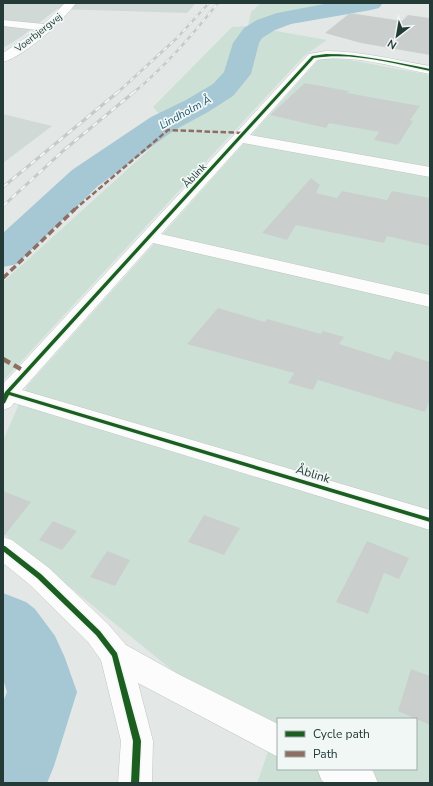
<svg xmlns="http://www.w3.org/2000/svg" width="433" height="786" font-family="'Nunito Sans',sans-serif">
<style>
.built{fill:#d1d9d7}
.green{fill:#cde0d6;fill-rule:evenodd}
.lines{fill:none;stroke-linecap:round;stroke-linejoin:round}
.river{fill:#a6c7d4;fill-rule:evenodd}
.building{fill:#cacfce}
.minor-casing{stroke:#c0c5c4;stroke-width:1}
.minor{fill:#fbfcfb;fill-rule:evenodd}
.rail-far1-casing{stroke:#c6cac9;stroke-width:2.5}
.rail-casing{stroke:#c6cac9;stroke-width:3}
.rail-far1{stroke:#f1f7f5;stroke-width:1.5;stroke-dasharray:4.5;stroke-linecap:butt}
.rail{stroke:#f1f7f5;stroke-width:2;stroke-dasharray:6;stroke-linecap:butt}
.quiet-far2{stroke:#8d6e63;stroke-width:2.5;stroke-dasharray:5.5 2.5;stroke-linecap:butt}
.quiet-far1{stroke:#8d6e63;stroke-width:3.5;stroke-dasharray:7 3.5;stroke-linecap:butt}
.quiet{stroke:#8d6e63;stroke-width:4.5;stroke-dasharray:8 4.5;stroke-linecap:butt}
.cycleway-casing{stroke:#f1f7f5;stroke-width:3}
.cycleway{fill:#1b5e20;fill-rule:evenodd}
.labels{text-anchor:middle;stroke-width:3.5;stroke-linejoin:round;paint-order:stroke}
.far-street-label{font-size:10px;fill:#233a37;stroke:#f1f7f5}
.far-water-label{font-size:11px;font-style:italic;fill:#215871;stroke:#f1f7f5}
.street-label{font-size:12px;fill:#233a37;stroke:#f1f7f5}
</style>
<rect width="100%" height="100%" fill="#e3e8e7"/>
<g class="built">
<path d="M3,3H196L187,13L57,9L21,37L3,48Z"/>
<path d="M3,114L52,126L3,163Z"/>
</g>
<g class="green">
<path d="M261,3H340C310,8 276,11 249,26L327,40L304,56L3,381V282L172,129L153,107L232,27L248,26L251,12Z"/>
<path d="M334,57L430,75V783H257L276,729L188,683L3,533V440L27,386L320,58ZM278,719H416V769H278Z"/>
</g>
<g class="lines">
<g class="river">
<path d="M330,3H383L379,8L371,10L291,24L275,30L262,38L259,43L251,74L233,96L208,112L173,131L98,186L17,264L3,267V233L72,170L151,117L186,100L213,84L224,72L233,43L244,28L257,20L277,13Z"/>
<path d="M3,593L26,602L35,609L55,636L65,658L77,692L54,766L47,783H3V702L7,692L3,679Z"/>
</g>
</g>
<g class="building">
<path d="M350,13L402,21L408,15L430,18V55L361,43L325,33Z"/>
<path d="M305,83L349,91L347,93L420,106L410,120L413,121L398,145L374,140L379,132L329,123L326,128L270,115Z"/>
<path d="M311,178L320,185L316,193L337,198L342,191L387,200L392,191L430,198V246L387,236L384,243L296,225L287,240L262,233Z"/>
<path d="M218,308L265,322L267,319L321,334L323,331L344,337L339,344L390,360L395,351L430,362V400L425,412L318,380L313,390L288,383L294,373L187,344Z"/>
<path d="M3,491L31,502L4,536H3Z"/>
<path d="M204,515L240,528L224,555L188,542Z"/>
<path d="M53,521L77,531L62,550L39,540Z"/>
<path d="M367,541L409,558L399,579L384,573L368,614L336,602Z"/>
<path d="M107,551L130,560L115,586L90,577Z"/>
<path d="M411,669L430,676V725L398,711Z"/>
</g>
<g class="lines">
<g class="minor-casing">
<g id="minor">
<path d="M65,3H76C63,21 25,56 3,62V53L37,30L3,26V20L44,24Z"/>
<path d="M326,51C361,51 395,60 430,66V74C393,67 354,54 317,60L250,135L430,167V177L243,143L161,234L430,295V307L153,243L22,390L430,510V530L14,403L11,407L3,410V384L309,54Z"/>
<path d="M3,537L12,540L49,568L108,624L126,645L180,675L278,724V757L138,683L153,741L152,783H118L121,741L101,660L88,642L29,584L3,563Z"/>
<path d="M317,769H369L373,771L378,783H327L322,781Z"/>
</g>
</g>
<use href="#minor" class="minor"/>
<g class="rail-far1-casing">
<g id="rail-far1">
<path d="M117,93L177,38L209,3"/>
<path d="M133,93C165,67 192,35 218,3"/>
</g>
</g>
<g class="rail-casing">
<g id="rail">
<path d="M3,187L118,92"/>
<path d="M3,206L64,150L134,92"/>
</g>
</g>
<use href="#rail-far1" class="rail-far1"/>
<use href="#rail" class="rail"/>
<path class="quiet-far2" d="M74,210L168,130L245,133"/>
<path class="quiet-far1" d="M3,278L75,209"/>
<path class="quiet" d="M3,359L26,372"/>
<g class="cycleway-casing">
<g id="cycleway">
<path d="M326,54C361,54 395,62 430,69V71C392,63 353,52 314,58L10,392L430,518V522L9,395L5,403L3,404V396L5,392L312,56Z"/>
<path d="M3,546H5L41,574L100,631L117,653L141,741L139,783H131L133,741L112,656L96,635L37,578L3,551Z"/>
</g>
</g>
<use href="#cycleway" class="cycleway"/>
</g>
<g class="labels">
<g class="far-street-label">
<text transform="translate(38 32) rotate(-38)" y="4">Voerbjergvej</text>
<text transform="translate(194 175) rotate(-47)" y="4">Åblink</text>
</g>
<g class="far-water-label">
<text transform="translate(185 112) rotate(-29)" y="4">Lindholm Å</text>
</g>
<g class="street-label">
<text transform="translate(313 474) rotate(17)" y="4">Åblink</text>
</g>
</g>
<rect width="433" height="786" fill="none" stroke="#233a37" stroke-width="8"/>
<rect x="277" y="718" width="140" height="52" fill="#f1f7f5" stroke="#9faba9"/>
<rect x="285" y="731" width="20" height="6" fill="#1b5e20" stroke="#9faba9"/>
<text x="313" y="738" font-size="12" fill="#233a37">Cycle path</text>
<rect x="285" y="751" width="20" height="6" fill="#8d6e63" stroke="#9faba9"/>
<text x="313" y="758" font-size="12" fill="#233a37">Path</text>
<g transform="translate(397 36) rotate(211)" stroke="#f1f7f5" stroke-width="3" paint-order="stroke">
<path d="M0-3L7 15L0 10L-7 15Z" fill="#233a37"/>
<text y="-6" font-size="11" font-weight="bold" text-anchor="middle" fill="#233a37">N</text>
</g>
</svg>
